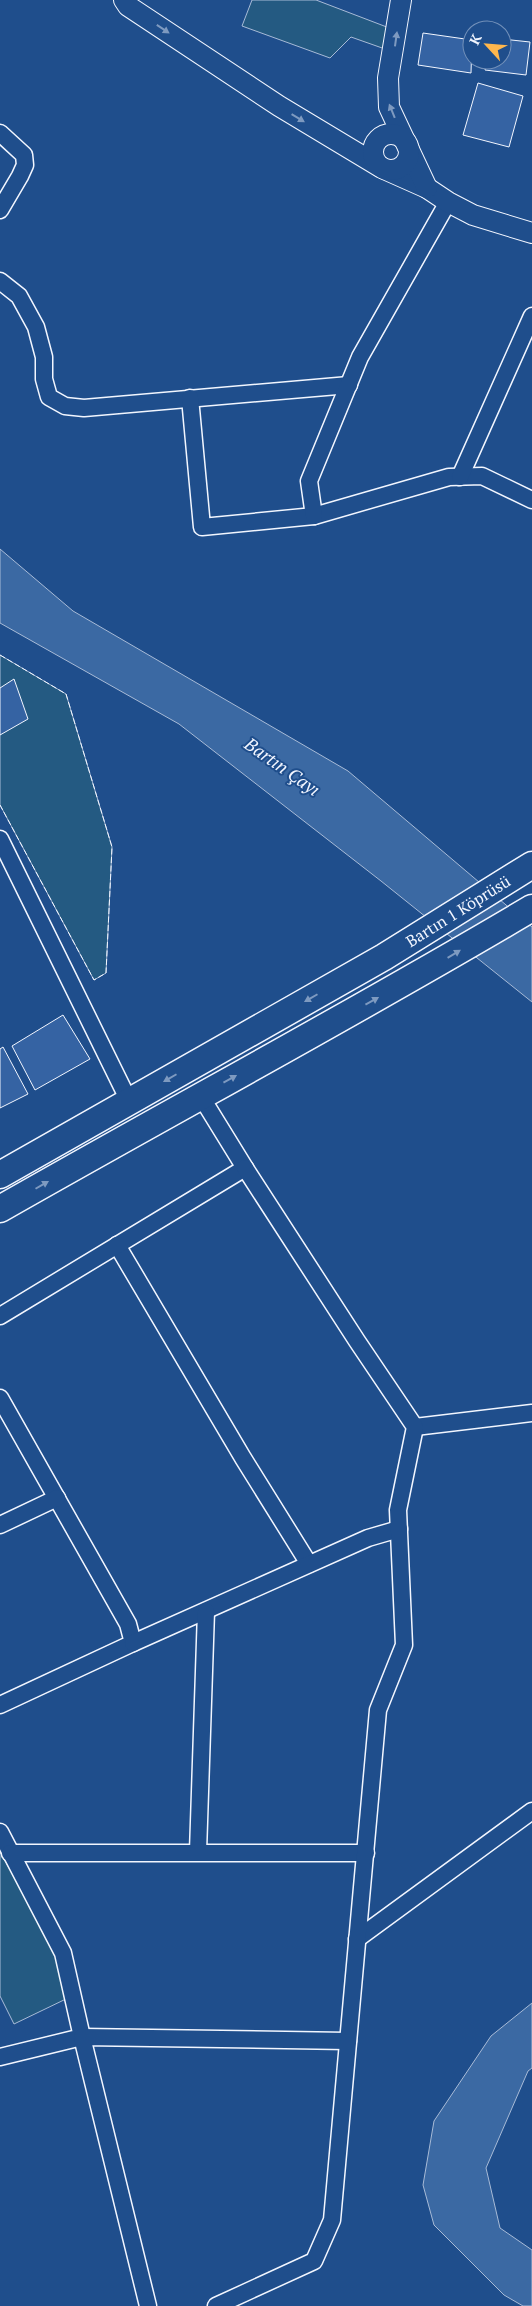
<svg xmlns="http://www.w3.org/2000/svg" width="532" height="2306" font-family="'PT Serif',serif">
<style>
.green{fill:#245a82;stroke:#a8bbd7}
.water{fill:#3b69a3;stroke:#a8bbd7}
.building{fill:#3563a3;stroke:#f2f6ff}
.lines{fill:none;stroke-linecap:round;stroke-linejoin:round}
.minor-casing{stroke:#f2f6ff;stroke-width:19}
.tertiary-casing{stroke:#f2f6ff;stroke-width:22}
.trunk-casing{stroke:#f2f6ff;stroke-width:29}
.minor{stroke:#1f4e8c;stroke-width:16}
.tertiary{stroke:#1f4e8c;stroke-width:20}
.trunk{stroke:#1f4e8c;stroke-width:26}
.fence{stroke:#f2f6ff;stroke-width:1;stroke-dasharray:6 2.5;stroke-linecap:butt}
.oneway{fill:#7e9ac0}
.labels{text-anchor:middle;stroke-width:4;stroke-linejoin:round;paint-order:stroke}
.street-label{font-size:16px;fill:#f2f6ff;stroke:#1f4e8c}
.water-label{font-size:18px;font-style:italic;fill:#f2f6ff;stroke:#1f4e8c}
</style>
<rect width="100%" height="100%" fill="#1f4e8c"/>
<g class="green">
<path d="M252,0H316L392,29L385,49L351,37L330,58L242,26Z"/>
<path d="M0,655L66,694L112,847L106,973L94,980L0,805Z"/>
<path d="M0,1852L59,1956L68,1998L14,2024L0,1996Z"/>
</g>
<g class="water">
<path d="M0,549L73,611L348,771L532,927V1002L381,881L179,724L0,623Z"/>
<path d="M532,2003V2068L528,2071L486,2168L500,2228L532,2250V2306H523L504,2295L434,2225L423,2185L434,2121L491,2036Z"/>
</g>
<g class="building">
<path d="M423,33L472,40L471,73L418,65Z"/>
<path d="M502,39L530,42L526,75L485,70L487,60H502Z"/>
<path d="M478,83L523,96L509,147L463,135Z"/>
<path d="M14,679L28,719L0,735V688Z"/>
<path d="M63,1015L90,1059L35,1090L12,1046Z"/>
<path d="M3,1047L28,1094L0,1108V1049Z"/>
</g>
<g class="lines">
<g class="minor-casing">
<g id="minor">
<path d="M0,133L24,155L25,165L20,176L0,210"/>
<path d="M0,281L19,296L36,327L44,357V379L49,397L65,406L84,408L349,385"/>
<path d="M190,398L202,527L314,516L449,477L482,476L532,500"/>
<path d="M460,477L532,316"/>
<path d="M314,516L309,481L360,357L448,202"/>
<path d="M0,839L129,1101"/>
<path d="M117,1245L243,1458L309,1564"/>
<path d="M0,1316L245,1168L200,1095"/>
<path d="M0,1398L128,1624L133,1643L0,1705"/>
<path d="M415,1427L532,1413"/>
<path d="M0,1525L57,1498"/>
<path d="M133,1643L368,1538L399,1529"/>
<path d="M0,1832L63,1953L82,2037L0,2057"/>
<path d="M198,1852L206,1611"/>
<path d="M10,1853H366"/>
<path d="M357,1939L532,1811"/>
<path d="M148,2306L82,2037L348,2041"/>
<path d="M216,2306L314,2261L332,2220L378,1710L404,1645L398,1510L415,1427L357,1341L245,1168"/>
</g>
</g>
<g class="tertiary-casing">
<g id="tertiary">
<path d="M124,0L128,6L279,106L382,168L427,188L448,202L473,215L532,233"/>
<path d="M401,0L388,78L389,107L427,188"/>
<circle cx="391" cy="152" r="18"/>
</g>
</g>
<g class="trunk-casing">
<g id="trunk">
<path d="M0,1175L384,957L532,865"/>
<path d="M0,1209C177,1108 357,1012 532,908"/>
</g>
</g>
<use href="#minor" class="minor"/>
<use href="#tertiary" class="tertiary"/>
<use href="#trunk" class="trunk"/>
<path class="fence" d="M0,655L66,694L112,847L106,973L94,980L0,805"/>
</g>
<defs><path id="oneway-solid" d="M-6-.8H1V-3.2L6.5 0L1 3.2V.8H-6Z" transform="scale(1.25)"/></defs>
<g class="oneway">
<use href="#oneway-solid" transform="translate(163 29) rotate(34)"/>
<use href="#oneway-solid" transform="translate(396 39) rotate(-82)"/>
<use href="#oneway-solid" transform="translate(392 111) rotate(-112)"/>
<use href="#oneway-solid" transform="translate(298 118) rotate(31)"/>
<use href="#oneway-solid" transform="translate(454 954) rotate(-31)"/>
<use href="#oneway-solid" transform="translate(311 998) rotate(150)"/>
<use href="#oneway-solid" transform="translate(372 1001) rotate(-29)"/>
<use href="#oneway-solid" transform="translate(170 1078) rotate(150)"/>
<use href="#oneway-solid" transform="translate(230 1079) rotate(-29)"/>
<use href="#oneway-solid" transform="translate(42 1185) rotate(-30)"/>
</g>
<g class="labels">
<g class="street-label">
<text transform="translate(458 911) rotate(-32)" y="6">Bartın 1 Köprüsü</text>
</g>
<g class="water-label">
<text transform="translate(282 767) rotate(35)" y="6">Bartın Çayı</text>
</g>
</g>
<g transform="translate(487 45) rotate(296)"><circle r="24" fill="#1f4e8c" stroke="#7391ba"/>
<path d="M0-4L9 19L0 12L-9 19Z" fill="#ffb74d"/>
<text y="-8" font-size="14" font-weight="bold" text-anchor="middle" fill="#f2f6ff">K</text>
</g>
</svg>
